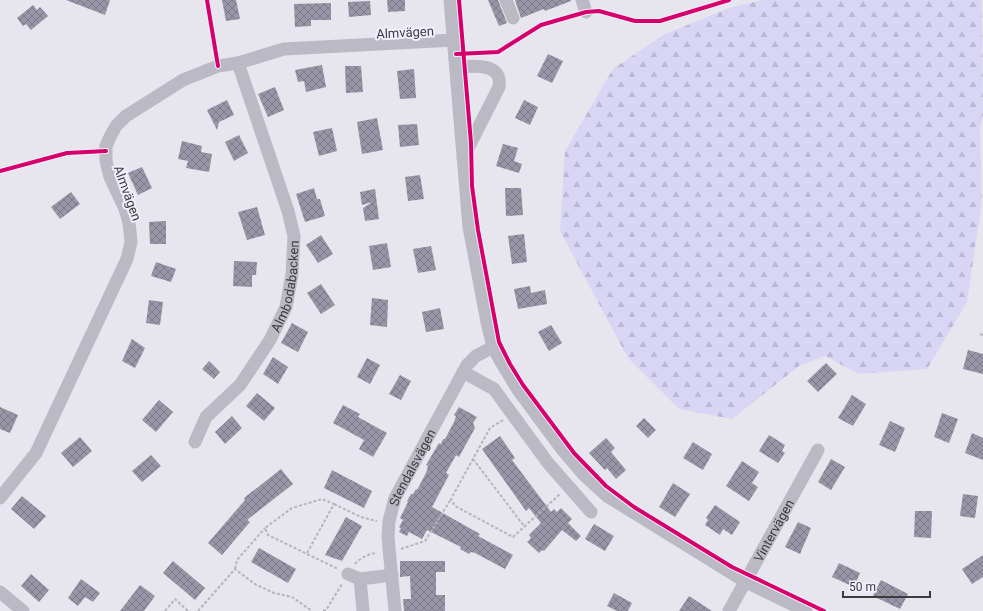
<svg xmlns="http://www.w3.org/2000/svg" width="983" height="611" font-family="Roboto,sans-serif">
<style>
.forest{fill:url(#forest-firs)}
.building{fill:url(#building-cross-hatch)}
.lines{fill:none;stroke-linecap:round;stroke-linejoin:round}
.path{stroke:#b5b4bd;stroke-width:2;stroke-dasharray:3 2;stroke-linecap:butt}
.minor{stroke:#bab9c4;stroke-width:13}
.cycleway-casing{stroke:#f1f1fe;stroke-width:6}
.cycleway{stroke:#d6006c;stroke-width:4}
.labels{text-anchor:middle;stroke-width:4;stroke-linejoin:round;paint-order:stroke}
.street-label{font-size:13px;fill:#3a3a3f;stroke:#f1f1fe}
</style>
<defs>
<pattern id="forest-firs" width="22" height="20" patternUnits="userSpaceOnUse"><rect width="22" height="20" fill="#d8d6f4"/><path d="M5 1l3.5 6h-7zM16 11l3.5 6h-7z" fill="#bab8d2"/></pattern>
<pattern id="building-cross-hatch" width="8" height="8" patternUnits="userSpaceOnUse"><rect width="8" height="8" fill="#9896a6"/><path d="M0 0l8 8M0 8l8-8" fill="none" stroke="#7d7b89"/></pattern>
</defs>
<rect width="100%" height="100%" fill="#e7e6ee"/>
<path class="forest" d="M761,0H982L983,114L980,129L982,201L967,302L927,369L859,374L825,356L799,366L732,419L679,409L628,358L560,231L565,151L613,69L663,35L729,8Z"/>
<g class="building">
<path d="M66,0H110L105,15Z"/>
<path d="M222,0H236L240,19L226,21Z"/>
<path d="M387,0H405V11L388,12Z"/>
<path d="M488,0H498L507,23L499,26Z"/>
<path d="M515,0H571V1L545,11L544,9L521,18Z"/>
<path d="M370,1L371,15L349,17L348,2Z"/>
<path d="M331,3V20H311V26L295,27L294,4Z"/>
<path d="M33,5L37,10L40,7L48,16L31,30L26,24L23,26L17,18Z"/>
<path d="M548,54L563,61L552,83L537,76Z"/>
<path d="M322,65L326,87L306,92L304,81L298,82L295,70Z"/>
<path d="M345,66H361L363,92L346,93Z"/>
<path d="M414,69L416,98L400,99L397,71Z"/>
<path d="M275,87L284,110L268,117L258,94Z"/>
<path d="M227,100L234,115L219,122L217,130L207,110Z"/>
<path d="M524,100L538,107L530,125L515,118Z"/>
<path d="M377,118L383,150L362,154L357,122Z"/>
<path d="M417,124L419,145L400,147L398,125Z"/>
<path d="M332,128L337,151L319,156L313,132Z"/>
<path d="M239,135L248,153L234,161L225,142Z"/>
<path d="M182,141L202,146L201,152L212,154L209,172L186,168L188,161L178,159Z"/>
<path d="M503,144L518,148L514,161L522,164L519,173L496,166Z"/>
<path d="M142,167L152,188L138,195L128,173Z"/>
<path d="M420,175L424,199L408,201L405,177Z"/>
<path d="M314,188L317,199H320L325,216L305,222L296,194Z"/>
<path d="M505,188H521L523,215L506,216Z"/>
<path d="M375,189L379,219L365,221L363,208L372,202L362,205L360,192Z"/>
<path d="M71,192L80,204L60,219L51,207Z"/>
<path d="M257,207L265,235L247,240L238,212Z"/>
<path d="M166,221V244H150L149,222Z"/>
<path d="M524,234L527,262L512,264L508,236Z"/>
<path d="M321,235L333,254L318,263L306,245Z"/>
<path d="M387,243L391,267L373,270L369,246Z"/>
<path d="M431,246L436,270L418,273L413,249Z"/>
<path d="M234,261L257,262L256,275H252V287L233,286Z"/>
<path d="M156,262L176,269L171,282L151,276Z"/>
<path d="M321,284L335,305L321,314L307,293Z"/>
<path d="M530,286L531,293L545,290L547,304L518,309L514,289Z"/>
<path d="M372,298L388,300L387,327L370,325Z"/>
<path d="M149,300L163,302L160,325L146,323Z"/>
<path d="M440,308L444,329L426,332L422,312Z"/>
<path d="M292,323L308,332L298,352L281,343Z"/>
<path d="M551,325L562,343L549,351L538,332Z"/>
<path d="M132,339L145,348L135,368L122,361Z"/>
<path d="M968,350L983,354V374L963,369Z"/>
<path d="M273,357L288,367L278,384L263,374Z"/>
<path d="M367,358L380,365L370,384L357,377Z"/>
<path d="M209,361L220,372L214,379L202,369Z"/>
<path d="M826,363L837,374L818,392L807,381Z"/>
<path d="M400,375L411,381L401,400L389,394Z"/>
<path d="M257,393L275,408L264,421L246,406Z"/>
<path d="M852,395L866,404L853,426L838,418Z"/>
<path d="M159,400L173,412L156,432L142,420Z"/>
<path d="M343,405L360,414L358,417L387,433L373,457L359,449L364,440L333,423Z"/>
<path d="M0,407L18,415L10,433L0,429Z"/>
<path d="M459,407L477,417L473,423L475,428L459,457L456,455L446,473L449,475L432,507L480,534L478,536L513,555L505,569L475,553L471,552L469,554L460,549L461,547L427,530L422,539L409,532L407,536L399,532L401,528L399,527L403,520L400,518L408,502L407,501L411,494H413L416,489L417,490L426,473L428,466L426,465L439,443L441,444L443,439H445L454,422L456,416L454,415Z"/>
<path d="M942,413L958,419L949,443L934,437Z"/>
<path d="M232,416L242,428L225,444L215,432Z"/>
<path d="M644,418L656,430L648,438L636,426Z"/>
<path d="M890,421L905,428L895,452L879,445Z"/>
<path d="M972,433L983,438V460L965,453Z"/>
<path d="M769,435L785,445L782,451L785,453L778,463L759,451Z"/>
<path d="M500,436L515,458L512,460L551,512L554,509L557,512L561,508L572,519L568,523L581,536L576,541L562,530L544,551L542,550L539,553L527,542L531,538L529,535L541,523L529,508L526,511L482,449Z"/>
<path d="M80,437L92,451L73,467L61,453Z"/>
<path d="M606,438L615,448L611,452L626,470L616,479L607,468L605,470L589,453Z"/>
<path d="M693,442L712,454L703,470L683,458Z"/>
<path d="M151,455L161,466L142,482L132,471Z"/>
<path d="M831,459L845,467L831,490L818,482Z"/>
<path d="M742,461L759,472L752,483L758,487L749,501L726,486Z"/>
<path d="M281,469L293,484L247,520L250,522L222,555L208,543L245,500L244,498Z"/>
<path d="M332,470L372,491L364,508L324,488Z"/>
<path d="M673,483L690,494L675,517L659,507Z"/>
<path d="M963,494L978,496L975,518L960,516Z"/>
<path d="M22,496L46,516L34,529L11,509Z"/>
<path d="M715,505L740,522L732,535L723,529L720,535L705,525L708,520L706,518Z"/>
<path d="M915,511H932L931,538L914,537Z"/>
<path d="M346,517L362,526L342,561L325,555Z"/>
<path d="M798,522L811,528L800,554L785,547Z"/>
<path d="M594,524L614,536L605,551L585,539Z"/>
<path d="M259,548L296,569L288,583L251,562Z"/>
<path d="M983,555V577L972,584L962,569Z"/>
<path d="M173,561L205,588L195,600L163,573Z"/>
<path d="M400,561H445V572H436V595H445V611H404L403,599H411L410,576L400,577Z"/>
<path d="M839,563L860,573L854,587L832,577Z"/>
<path d="M31,574L49,590L39,602L21,586Z"/>
<path d="M81,579L100,593L93,602L85,597L78,606L68,598Z"/>
<path d="M881,580L908,594L900,609L873,596Z"/>
<path d="M140,585L155,596L144,611H120Z"/>
<path d="M614,593L632,603L628,611H617L607,606Z"/>
<path d="M689,596L712,611H679Z"/>
</g>
<g class="lines">
<g class="path">
<path d="M980,334L983,335"/>
<path d="M503,420L490,428L451,499L455,506L513,537L560,494"/>
<path d="M473,459L524,526"/>
<path d="M334,504L361,517L377,521"/>
<path d="M401,549L425,541L451,499"/>
<path d="M307,553L334,504L322,499L292,508L265,528L268,535L338,569"/>
<path d="M355,564C360,558 370,553 377,553"/>
<path d="M235,569L237,560L265,528"/>
<path d="M165,611L175,599L188,611"/>
<path d="M198,611L235,569L255,584L274,593L292,597L312,611"/>
<path d="M323,611L326,610L342,584"/>
</g>
<g class="minor">
<path d="M450,0L469,227L487,322L493,347L501,362L518,390L561,448L584,475L607,496L746,582L806,611"/>
<path d="M506,0L513,18"/>
<path d="M582,0L586,12"/>
<path d="M457,67C473,66 503,62 499,87L463,158"/>
<path d="M463,372L494,389L548,463L591,512"/>
<path id="s1" d="M195,442L206,417L240,385L270,340L286,307L292,274L294,236L288,211L238,63"/>
<path d="M0,498L36,453L127,259L131,242L129,223L125,209L110,177L106,161V146L110,137L116,126L126,116L183,80L218,66L238,63L284,49L454,40"/>
<path d="M348,574L360,579L392,575"/>
<path d="M360,579L363,611"/>
<path d="M0,592L23,611"/>
<path id="s2" d="M395,611L388,537L389,521L395,498L467,365L476,356L493,347"/>
<path id="s3" d="M729,611L818,450"/>
</g>
<g class="cycleway-casing">
<g id="cycleway">
<path d="M207,0L218,66"/>
<path d="M459,0L471,143L472,186L478,230L499,342L510,364L523,385L574,453L606,486L634,507L732,567L824,611"/>
<path d="M456,54L498,52L541,25L586,12L599,11L635,21H660L729,0"/>
<path d="M0,171L67,153L106,151"/>
</g>
</g>
<use href="#cycleway" class="cycleway"/>
</g>
<g class="labels">
<g class="street-label">
<text transform="translate(405 32) rotate(-3)" y="5">Almvägen</text>
<text transform="translate(128 193) rotate(70)" y="5">Almvägen</text>
<text dy="5" stroke="none"><textPath href="#s1" startOffset="185">Almbodabacken</textPath></text>
<text dy="5" stroke="none"><textPath href="#s2" startOffset="149">Stendalsvägen</textPath></text>
<text dy="5" stroke="none"><textPath href="#s3" startOffset="92">Vintervägen</textPath></text>
</g>
</g>
<path d="M843 591v6h87v-6" fill="none" stroke="#3a3a3f" stroke-width="2"/>
<text x="849" y="591" font-size="12" fill="#3a3a3f" stroke="#f1f1fe" stroke-width="3" paint-order="stroke">50 m</text>
</svg>
